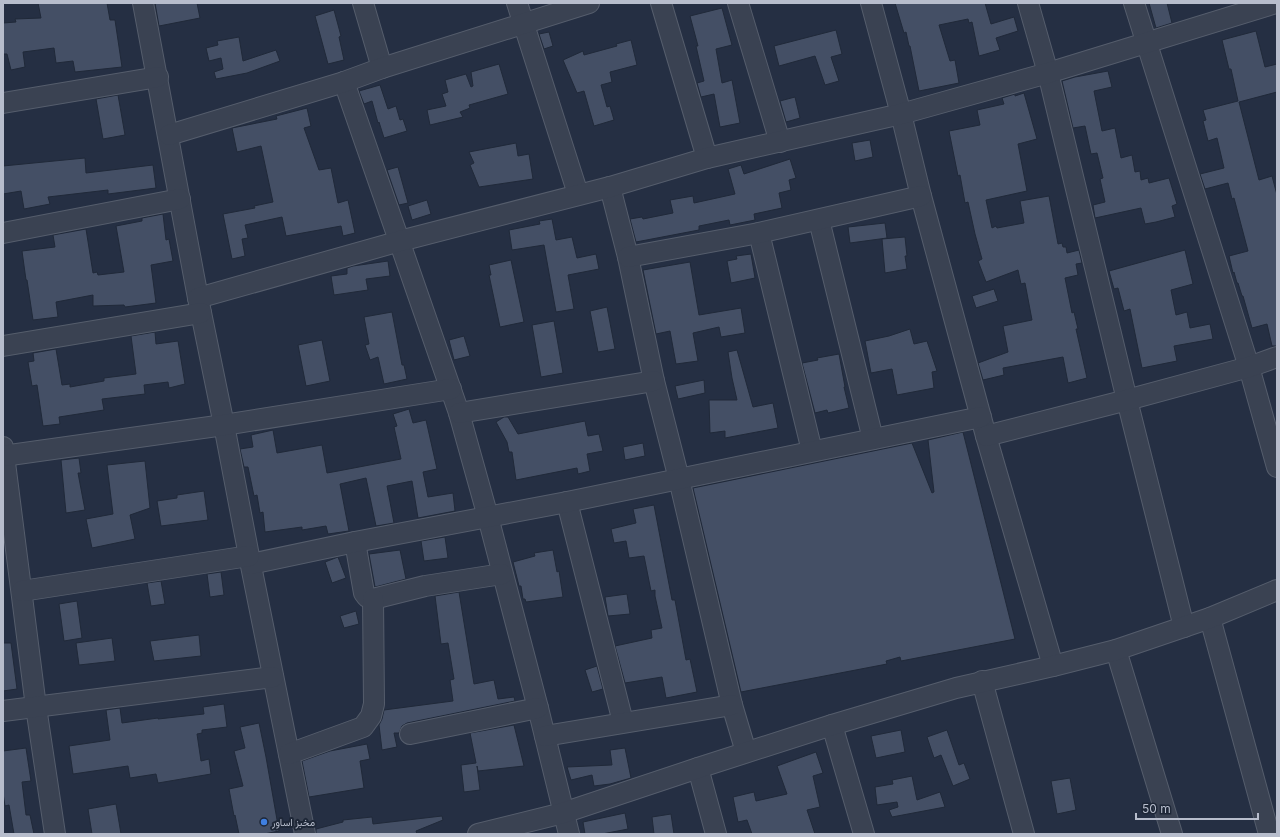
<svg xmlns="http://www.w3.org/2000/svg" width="1280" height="837" font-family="Inter,Vazirmatn,sans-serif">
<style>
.building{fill:#444f65;stroke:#202939}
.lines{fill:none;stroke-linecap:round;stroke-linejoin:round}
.minor-casing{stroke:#555d6c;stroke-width:22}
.minor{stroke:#3a4252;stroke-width:20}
.shop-dot{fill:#3f7fe0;stroke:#1e2737;stroke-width:1.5}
.labels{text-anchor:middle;stroke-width:4;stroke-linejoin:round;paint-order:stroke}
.poi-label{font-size:10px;fill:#b7bdcc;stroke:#1e2737;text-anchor:start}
</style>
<rect width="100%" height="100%" fill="#252f43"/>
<g class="building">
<path d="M38,3H107L110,20H115L122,67L75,72L73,61L56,63L54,48L23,52L25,67L11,70L7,54H3V23L16,22L15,19L41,18Z"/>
<path d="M155,3H197L200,18L159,26Z"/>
<path d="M895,3H985L991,24L1014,17L1018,31L996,38L1000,50L979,56L972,22L969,23L968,19L939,25L950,61L955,60L959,83L919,91L910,46H909L906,32L904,33Z"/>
<path d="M1149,3H1167L1172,23L1156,28Z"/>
<path d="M722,8L732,45L716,49L722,83L732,80L740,123L720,127L714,94L701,97L697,83L704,81L696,46H698L690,16Z"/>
<path d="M334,10L341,36L339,37L344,60L328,64L315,16Z"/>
<path d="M836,30L842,54L831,57L839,81L825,85L815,56L779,66L774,46Z"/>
<path d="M1256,31L1265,67L1277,64V92L1239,102L1259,180L1272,176L1277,195V346H1272L1267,324L1252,328L1243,296H1242L1238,283H1237L1234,272L1233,273L1229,256L1248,251L1234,198L1232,199L1228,183L1205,189L1200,174L1224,168L1217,138L1208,141L1203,121L1206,120L1203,110L1238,101L1231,69H1229L1222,40Z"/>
<path d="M549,32L553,46L544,49L539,34Z"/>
<path d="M239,37L243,61L276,50L280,61L247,73L216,79L214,72L223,69L221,58L209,61L206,48L218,45L217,41Z"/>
<path d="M631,40L637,65L610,72L612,82L601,85L607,107L610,106L614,120L594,126L584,91L577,93L563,60L583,51L584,55L617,46L616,44Z"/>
<path d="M499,64L508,94L469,105L470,108L460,112L463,117L430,125L427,110L446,106L442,94L448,92L445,80L466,74L471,87L473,86L471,72Z"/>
<path d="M1108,71L1112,87L1094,91L1102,131L1115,128L1121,158L1132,155L1135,172L1140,171L1141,180L1148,178L1149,183L1169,178L1177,204L1172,206L1175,217L1156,222L1145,224L1141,208L1095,218L1093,205L1105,202L1100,179L1103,178L1097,153L1091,154L1085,126L1073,128L1062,81L1075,77Z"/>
<path d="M380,85L388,109L396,106L400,120L403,119L407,131L384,138L379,122L378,123L372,101L364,104L359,91Z"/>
<path d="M1024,93L1037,139L1018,144L1027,191L986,200L992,228L996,226L997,228L1024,223L1020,201L1049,196L1058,244L1062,243L1063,247H1066L1067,253L1079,250L1082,263L1076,264L1078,275L1065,278L1072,313L1074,312L1078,329H1076L1087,378L1068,383L1063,357L1003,368L1004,375L983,380L978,363L1008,352L1003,326L1032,320L1025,283L1021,284L1018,270L986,282L978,261L982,259L975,234L968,202L965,203L960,175L958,176L949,131L980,125L977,110L1004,104L1002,98L1015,94V96Z"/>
<path d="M118,95L125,135L103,139L96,99Z"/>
<path d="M795,97L800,118L786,122L780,101Z"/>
<path d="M307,108L311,126L304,128L319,170L331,168L338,203L348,200L355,233L343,236L341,226L286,236L282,217L245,225L248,238L242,239L245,256L232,259L223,214L255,208L254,206L273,202L261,146L237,152L232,128L277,119L276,116Z"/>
<path d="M870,140L873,157L855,161L852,143Z"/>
<path d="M516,143L518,156L529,154L533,179L479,187L470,165L474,163L469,152Z"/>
<path d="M85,158L86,173L153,165L156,188L108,194V190L48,197L50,204L24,209L21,191L3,194V166Z"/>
<path d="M790,159L796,178L789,180L791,190L779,193L782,208L754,214L755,220L730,225L729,220L699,226V230L636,242L630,219L642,217L643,219L673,213L670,200L693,196L694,203L735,194L728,169L741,165L744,174Z"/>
<path d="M398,167L408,203L399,205L387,170Z"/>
<path d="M427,200L431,214L412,220L408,206Z"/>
<path d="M163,214L166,240L169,239L173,261L151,265L156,303L125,307L124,305L93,306V295L56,302L58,317L33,320L27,280H26L22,251L55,247L53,235L86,229L93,273L97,272L98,275L124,272L116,226L142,221V218Z"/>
<path d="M552,219L556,240L572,237L577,258L596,254L599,269L568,275L574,309L556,312L544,245L512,250L509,230L540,224L539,221Z"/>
<path d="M885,223L887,238L850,243L848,227Z"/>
<path d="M905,237L907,256H905L907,269L885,273L882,239Z"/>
<path d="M1185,250L1193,284L1171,290L1176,315L1187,312L1190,328L1210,324L1213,339L1174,346L1177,361L1142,368L1130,309L1124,311L1118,288L1114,289L1109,271Z"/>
<path d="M751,254L755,278L731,283L727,261L737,259L736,256Z"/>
<path d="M511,260L524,322L500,327L489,275H491L489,265Z"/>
<path d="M388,261L390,276L366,279L368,290L334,295L331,276L347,274V268L353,266Z"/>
<path d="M690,262L699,315L741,308L745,333L721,337L719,327L693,333L698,361L676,364L670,331L656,334L643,270Z"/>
<path d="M994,289L998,301L976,308L972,296Z"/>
<path d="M607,307L615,349L598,352L590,311Z"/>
<path d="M392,312L402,365H404L407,379L384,384L378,357L370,360L365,345L369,344L364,317Z"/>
<path d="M554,321L563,373L541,377L532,325Z"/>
<path d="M910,329L914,344L927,341L937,371L932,372L934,388L897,395L892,369L871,373L865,341L889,336Z"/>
<path d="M155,332L156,344L178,341L185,384L169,388L168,382L144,385L145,394L102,399L104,410L59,417L60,424L43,426L37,385L32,386L28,362L34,361L33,353L56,349L62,385L70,384V387L104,381V378L136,374L131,336Z"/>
<path d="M464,336L470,356L454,360L449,340Z"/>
<path d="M322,340L330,381L306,386L298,345Z"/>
<path d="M737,350L753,407L773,403L778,428L725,438V431L710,433L709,400H737L732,378L728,352Z"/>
<path d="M839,354L845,387H844L849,408L828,413L827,410L815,413L802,363L818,360L817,358Z"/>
<path d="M704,380L705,393L678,399L675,386Z"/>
<path d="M409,409L413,423L426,420L437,469L423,472L428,497L453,493L455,511L418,518L412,481L387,486L394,523L376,526L366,478L340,484L349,531L328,534L326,526L302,530V527L265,532L263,512L260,513L257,495L254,496L248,467H244L240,449L253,447L251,435L273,430L277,453L322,445L327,473L338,471L401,459L394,427L397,426L393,414Z"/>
<path d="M504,417H508L518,434L585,421L588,436L599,434L603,451L587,454L590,471L578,474L577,468L516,480L512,452H509L507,442L496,422Z"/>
<path d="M963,432L1015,639L901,661L900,657L886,661L887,664L741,692L693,488L912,443L932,493L934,492L928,440Z"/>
<path d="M643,443L645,456L625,460L623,447Z"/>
<path d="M79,458L81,473H78L85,510L66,513L61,460Z"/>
<path d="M145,461L150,508L130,515L135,539L92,548L86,519L113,514L107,465Z"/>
<path d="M204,491L208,520L161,526L157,501L177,498V495Z"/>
<path d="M654,505L672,600H675L686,660L690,659L697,692L666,698L662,677L625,683L615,646L652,638L651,630L662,628L655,596V590L651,591L644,556L629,558L626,541L614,543L611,529L636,523L633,509Z"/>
<path d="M445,537L448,558L424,561L421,541Z"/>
<path d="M400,550L406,579L375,587L369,554Z"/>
<path d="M553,550L557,572L559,571L563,597L526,602L525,599H523L521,586H519L513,562L535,556L534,553Z"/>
<path d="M338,557L346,578L332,583L325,562Z"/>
<path d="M221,572L224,595L210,597L207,574Z"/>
<path d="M161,581L165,604L151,606L147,583Z"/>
<path d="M459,592L474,684L494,680L498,699L514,697L515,701L407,723L402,726L399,733H394L397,747L382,750L379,725L382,719L384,710L453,701L450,680L454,679L448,643L441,644L435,596Z"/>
<path d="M627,594L630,614L608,616L605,597Z"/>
<path d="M77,601L82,638L64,641L59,604Z"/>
<path d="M356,611L359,624L344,628L340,616Z"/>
<path d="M199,635L201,656L154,661L150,641Z"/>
<path d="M112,638L115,661L79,665L76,643Z"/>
<path d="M3,643H11L17,689L3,691Z"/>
<path d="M597,666L603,689L592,692L585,670Z"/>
<path d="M224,704L227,727L202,730V733L197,734L201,761L209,759L211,774L158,783L156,774L130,778L128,766L73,774L69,746L110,740L106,710L120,708L122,723L158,718V719L204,714L203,707Z"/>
<path d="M259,723L266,757L279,831L264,834H239L235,815L234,816L229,789L243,786L234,751L245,748L240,727Z"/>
<path d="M514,725L524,766L478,771L477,766L480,790L464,792L461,765L476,763L470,733Z"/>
<path d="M901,730L905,752L876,758L871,736Z"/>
<path d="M947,730L959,765L964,763L970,779L953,786L941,755L934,758L927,737Z"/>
<path d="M367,744L370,759L360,761L364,788L309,797L302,761L330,751Z"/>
<path d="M26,748L31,781L22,782L26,815H30L34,834H14L9,805L5,806L3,793V751Z"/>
<path d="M625,748L631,778L610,784L594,786L592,775L571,780L567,767L612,765L610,750Z"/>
<path d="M816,752L823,773L813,776L820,807L807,810L815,834H752L747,820L738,822L733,797L754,792L756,801L787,794L777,766Z"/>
<path d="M912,776L917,800L940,792L945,807L892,817L889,810L898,807L897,802L877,805L875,787L893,784L892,780Z"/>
<path d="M1070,778L1076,810L1057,814L1051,781Z"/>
<path d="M116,804L121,834H92L88,809Z"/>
<path d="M625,813L628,829L602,834H585L583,822Z"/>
<path d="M671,814L674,834H654L652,817Z"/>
<path d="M442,816L443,820L416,831L417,834H316V829L343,822V820L372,817L373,824Z"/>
</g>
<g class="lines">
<g class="minor-casing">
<g id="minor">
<path d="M143,3L198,298L224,425L249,556L305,834"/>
<path d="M363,3L382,68"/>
<path d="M517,3L578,194"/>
<path d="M661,3L707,158"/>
<path d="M738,3L780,142"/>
<path d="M871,3L901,114L921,196L986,436L1053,666"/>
<path d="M1028,3L1048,73L1127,400L1184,627"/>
<path d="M1134,3L1249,367L1277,467"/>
<path d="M344,82L459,413L488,517L538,708L569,834"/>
<path d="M3,103L158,77"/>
<path d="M169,135L344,82L382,68L589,3"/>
<path d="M610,187L628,257L654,381L679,479L732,705L746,752"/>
<path d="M819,220L873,439"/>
<path d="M3,233L180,199"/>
<path d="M759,233L812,451"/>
<path d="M628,257L759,233L921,196"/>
<path d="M198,298L400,241L610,187L707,158L901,114L1048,73L1276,3"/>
<path d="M3,346L201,313"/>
<path d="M459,413L654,381"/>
<path d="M986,436L1127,400L1249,367L1277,357"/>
<path d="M3,447L36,707L55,834"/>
<path d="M3,456L224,425L451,389"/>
<path d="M567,502L623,722"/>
<path d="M355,542L364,593L367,597L373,599L425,586L502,574"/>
<path d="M251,564L355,542L567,502L981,417"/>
<path d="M22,591L249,556"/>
<path d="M1210,618L1269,834"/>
<path d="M1116,650L1172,834"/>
<path d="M982,681L1024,834"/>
<path d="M3,711L273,677"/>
<path d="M832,725L864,834"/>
<path d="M410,734L538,708"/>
<path d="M545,736L732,705"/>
<path d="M289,754L363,727L371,716L374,704L373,599"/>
<path d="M698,768L716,834"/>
<path d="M478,834L563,813L698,768L832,725L956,688L1053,666L1116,650L1210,618L1277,590"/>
</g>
</g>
<use href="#minor" class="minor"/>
</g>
<circle class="shop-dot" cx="264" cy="822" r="4"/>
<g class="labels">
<g class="poi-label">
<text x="272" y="826">مخبز اساور</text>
</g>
</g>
<rect width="1280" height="837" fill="none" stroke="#b7bdcc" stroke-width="8"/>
<path d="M1136 813v6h122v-6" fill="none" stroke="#b7bdcc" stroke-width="2"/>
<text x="1142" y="813" font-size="12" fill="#b7bdcc" stroke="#1e2737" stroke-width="3" paint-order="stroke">50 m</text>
</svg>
